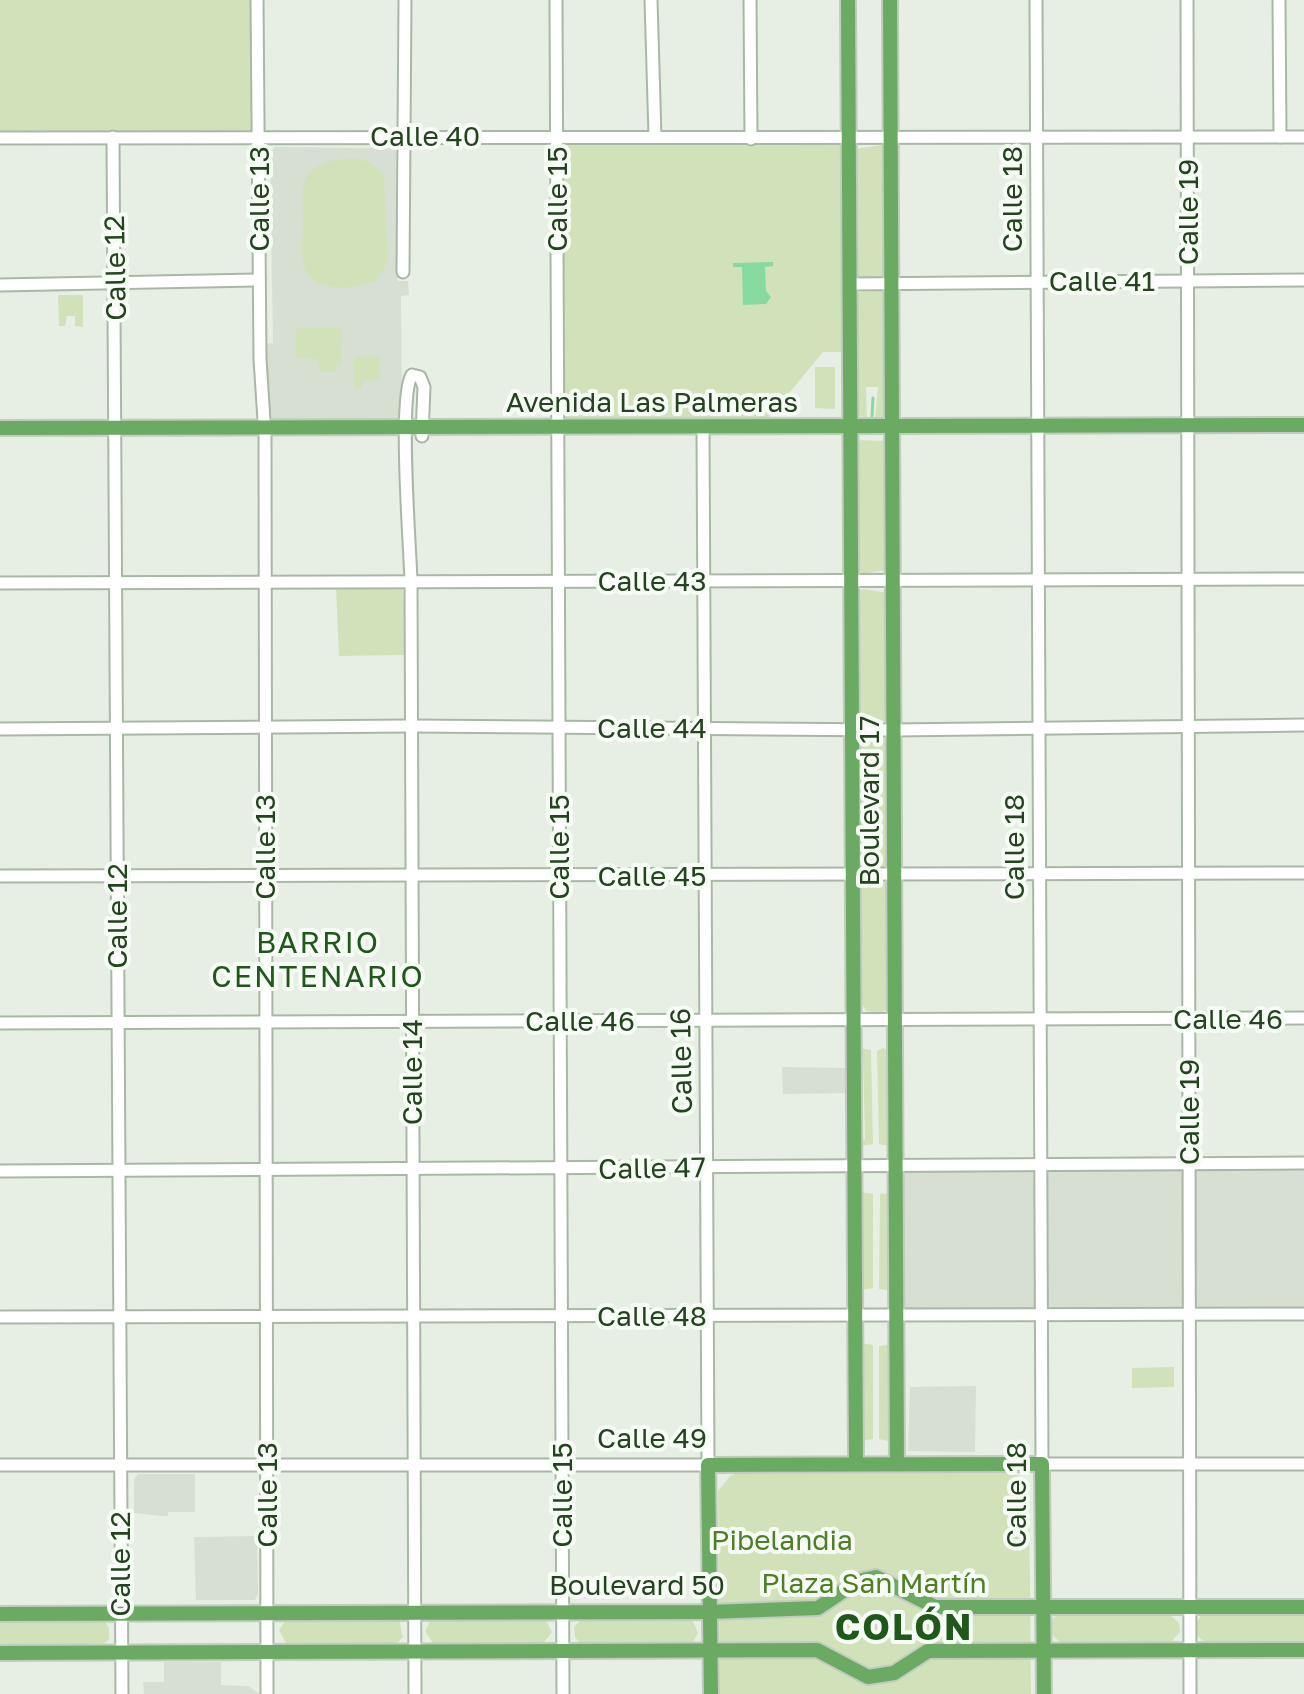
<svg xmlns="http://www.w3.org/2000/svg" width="1304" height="1694" font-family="'Golos Text',sans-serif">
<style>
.built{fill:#d6dfd2}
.green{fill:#d1e2ba}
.water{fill:#86daa0}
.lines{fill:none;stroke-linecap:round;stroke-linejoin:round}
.stream{stroke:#86daa0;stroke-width:3}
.minor-casing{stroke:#a9b8a6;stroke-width:15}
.major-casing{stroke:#c2cac1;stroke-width:18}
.minor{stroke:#fff;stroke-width:11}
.major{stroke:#6baa63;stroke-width:14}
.labels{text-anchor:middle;stroke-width:8;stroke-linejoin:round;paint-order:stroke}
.street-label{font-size:28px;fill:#254321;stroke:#f7fbf5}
.park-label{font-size:28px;fill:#4f7f25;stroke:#f7fbf5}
.neighbourhood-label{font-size:30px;letter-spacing:2px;fill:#1f581a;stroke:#f7fbf5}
.district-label{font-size:36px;font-weight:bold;letter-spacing:2px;fill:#1f581a;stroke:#f7fbf5}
</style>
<rect width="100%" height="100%" fill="#e7efe4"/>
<g class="built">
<path d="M275,147L394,148L396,152L398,281H408L409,295L401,296L402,422L338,423L335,419L271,423L268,419L266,344L273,343L270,152Z"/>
<path d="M782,1067L849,1068V1093L783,1094Z"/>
<path d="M1304,1165V1314L895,1315V1168Z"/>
<path d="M976,1386L975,1452L908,1451L910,1387Z"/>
<path d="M138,1474H195V1512H168V1516H161L134,1513V1479Z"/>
<path d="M257,1536L258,1594L255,1600H196L194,1537Z"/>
<path d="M164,1662H221V1685L249,1686L259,1694H144L143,1682H164Z"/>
</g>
<g class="green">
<path d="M0,0H257L258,135L0,138Z"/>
<path d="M841,139V352H823L763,425L562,421L560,143Z"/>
<path d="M882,145L884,278L862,280L856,275L855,149Z"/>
<path d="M359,159L371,163L384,175L388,261L376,281C353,290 308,295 303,261C301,247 303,232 303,218C303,204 299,187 308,175C319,160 341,158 359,159Z"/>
<path d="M883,291L886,293L888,419L875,418L878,387H866L867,417L856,416L855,297L860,292Z"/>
<path d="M58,295H83V327L75,326V316H67L65,326H59Z"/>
<path d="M296,328H342L341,366H336L337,372H319L318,359L296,358Z"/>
<path d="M379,356L380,380L362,381V389H354V357Z"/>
<path d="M815,367H835V409L815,408Z"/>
<path d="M861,440L885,441L886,570L862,574L856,568L855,445Z"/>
<path d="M336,586L403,588L406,655L339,656Z"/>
<path d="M863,589L888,593V718L882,722L858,718L857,592Z"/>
<path d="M878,734L889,742L887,868L864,869L858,865L856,738Z"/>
<path d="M884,882L888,885L891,1007L881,1013L866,1011L860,1000L858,888L865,883Z"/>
<path d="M858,1048L871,1050L873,1144L860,1146V1138L865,1140L863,1056L858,1053Z"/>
<path d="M883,1048L889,1050L890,1146L879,1144L877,1051Z"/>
<path d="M860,1192L873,1194V1288L860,1290Z"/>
<path d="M892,1193V1291L879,1289L880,1194Z"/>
<path d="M860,1343L873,1345V1439L860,1441Z"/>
<path d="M892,1344V1442L879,1439V1346Z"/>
<path d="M1174,1367V1387L1132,1388V1368Z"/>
<path d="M740,1472H1010L1025,1479L1029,1486L1031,1694H720L718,1491L730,1476Z"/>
<path d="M1062,1613L1169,1614L1179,1623L1180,1632L1171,1642H1060L1049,1632L1053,1618Z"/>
<path d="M1203,1613H1304V1642H1205L1197,1636L1194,1626Z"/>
<path d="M586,1615L691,1617L698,1633L691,1645H581L575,1637L574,1627Z"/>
<path d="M0,1617L104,1620L109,1628V1639L100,1647L0,1649Z"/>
<path d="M544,1617L552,1632L542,1645H434L425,1631L431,1619Z"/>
<path d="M287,1618L399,1620L403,1637L395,1645H287L279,1630Z"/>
</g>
<path class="water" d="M773,262V266L765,267L766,291L771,297L766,304L743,305L742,267H733V263Z"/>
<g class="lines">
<path class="stream" d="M872,416L873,398"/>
<g class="minor-casing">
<g id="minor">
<path d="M257,0L260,359L265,436L267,1694"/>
<path d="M556,0L563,1694"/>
<path d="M651,0L655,136"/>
<path d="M750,0L751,139"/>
<path d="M1036,0L1042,1464H1304"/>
<path d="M1187,0L1190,1694"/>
<path d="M1279,0L1280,137"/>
<path d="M113,137L122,1694"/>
<path d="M0,138L1304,137"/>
<path d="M403,272L405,0"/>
<path d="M851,284L1304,280"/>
<path d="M0,285L259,280"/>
<path d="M0,583L1304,579"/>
<path d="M0,729L410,726L894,730L1304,725"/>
<path d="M0,876L1304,873"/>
<path d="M0,1023L1304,1018"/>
<path d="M0,1171L1304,1163"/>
<path d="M0,1317L1304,1314"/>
<path d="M0,1465H708L703,427"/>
<path d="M415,1694L411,581C410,547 398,394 412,375L420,377L424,387L422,436"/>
</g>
</g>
<g class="major-casing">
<g id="major">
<path d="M848,0L856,1464"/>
<path d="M890,0L897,1464"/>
<path d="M0,428L1304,425"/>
<path d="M0,1614L709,1612L818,1608L858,1581L876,1577L935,1607H1304"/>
<path d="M0,1653L817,1650L868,1677L894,1673L928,1651L1304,1650"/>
<path d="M711,1694L708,1465L1042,1464L1044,1694"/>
</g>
</g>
<use href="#minor" class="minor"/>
<use href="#major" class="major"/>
</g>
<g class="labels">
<g class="street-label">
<text x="425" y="146">Calle 40</text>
<text transform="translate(259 199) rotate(-90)" y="10">Calle 13</text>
<text transform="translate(557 199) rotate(-90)" y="10">Calle 15</text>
<text transform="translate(1012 199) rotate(-90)" y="10">Calle 18</text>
<text transform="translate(1188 212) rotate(-90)" y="10">Calle 19</text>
<text transform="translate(115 268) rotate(-91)" y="10">Calle 12</text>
<text x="1102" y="291">Calle 41</text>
<text x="652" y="412">Avenida Las Palmeras</text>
<text x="652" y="591">Calle 43</text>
<text x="652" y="738">Calle 44</text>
<text transform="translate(869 801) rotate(-90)" y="10">Boulevard 17</text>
<text transform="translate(265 847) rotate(-90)" y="10">Calle 13</text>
<text transform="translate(559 847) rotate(-90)" y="10">Calle 15</text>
<text transform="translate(1014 847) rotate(-90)" y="10">Calle 18</text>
<text x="652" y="886">Calle 45</text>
<text transform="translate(117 916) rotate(-90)" y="10">Calle 12</text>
<text x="1228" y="1029">Calle 46</text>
<text x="580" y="1031">Calle 46</text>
<text transform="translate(681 1061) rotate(-91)" y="10">Calle 16</text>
<text transform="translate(412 1072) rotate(-90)" y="10">Calle 14</text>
<text transform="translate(1189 1112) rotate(-90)" y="10">Calle 19</text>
<text transform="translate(652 1168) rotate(-1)" y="10">Calle 47</text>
<text x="652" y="1326">Calle 48</text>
<text x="652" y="1448">Calle 49</text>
<text transform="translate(267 1495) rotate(-90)" y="10">Calle 13</text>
<text transform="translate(562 1495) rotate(-90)" y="10">Calle 15</text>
<text transform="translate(1016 1495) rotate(-90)" y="10">Calle 18</text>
<text transform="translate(120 1564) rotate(-90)" y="10">Calle 12</text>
<text x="637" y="1595">Boulevard 50</text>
</g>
<g class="park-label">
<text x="782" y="1550">Pibelandia</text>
<text x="874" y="1593">Plaza San Martín</text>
</g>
<g class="neighbourhood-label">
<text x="318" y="953">BARRIO<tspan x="318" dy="34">CENTENARIO</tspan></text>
</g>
<g class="district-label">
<text x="904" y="1640">COLÓN</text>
</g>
</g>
</svg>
